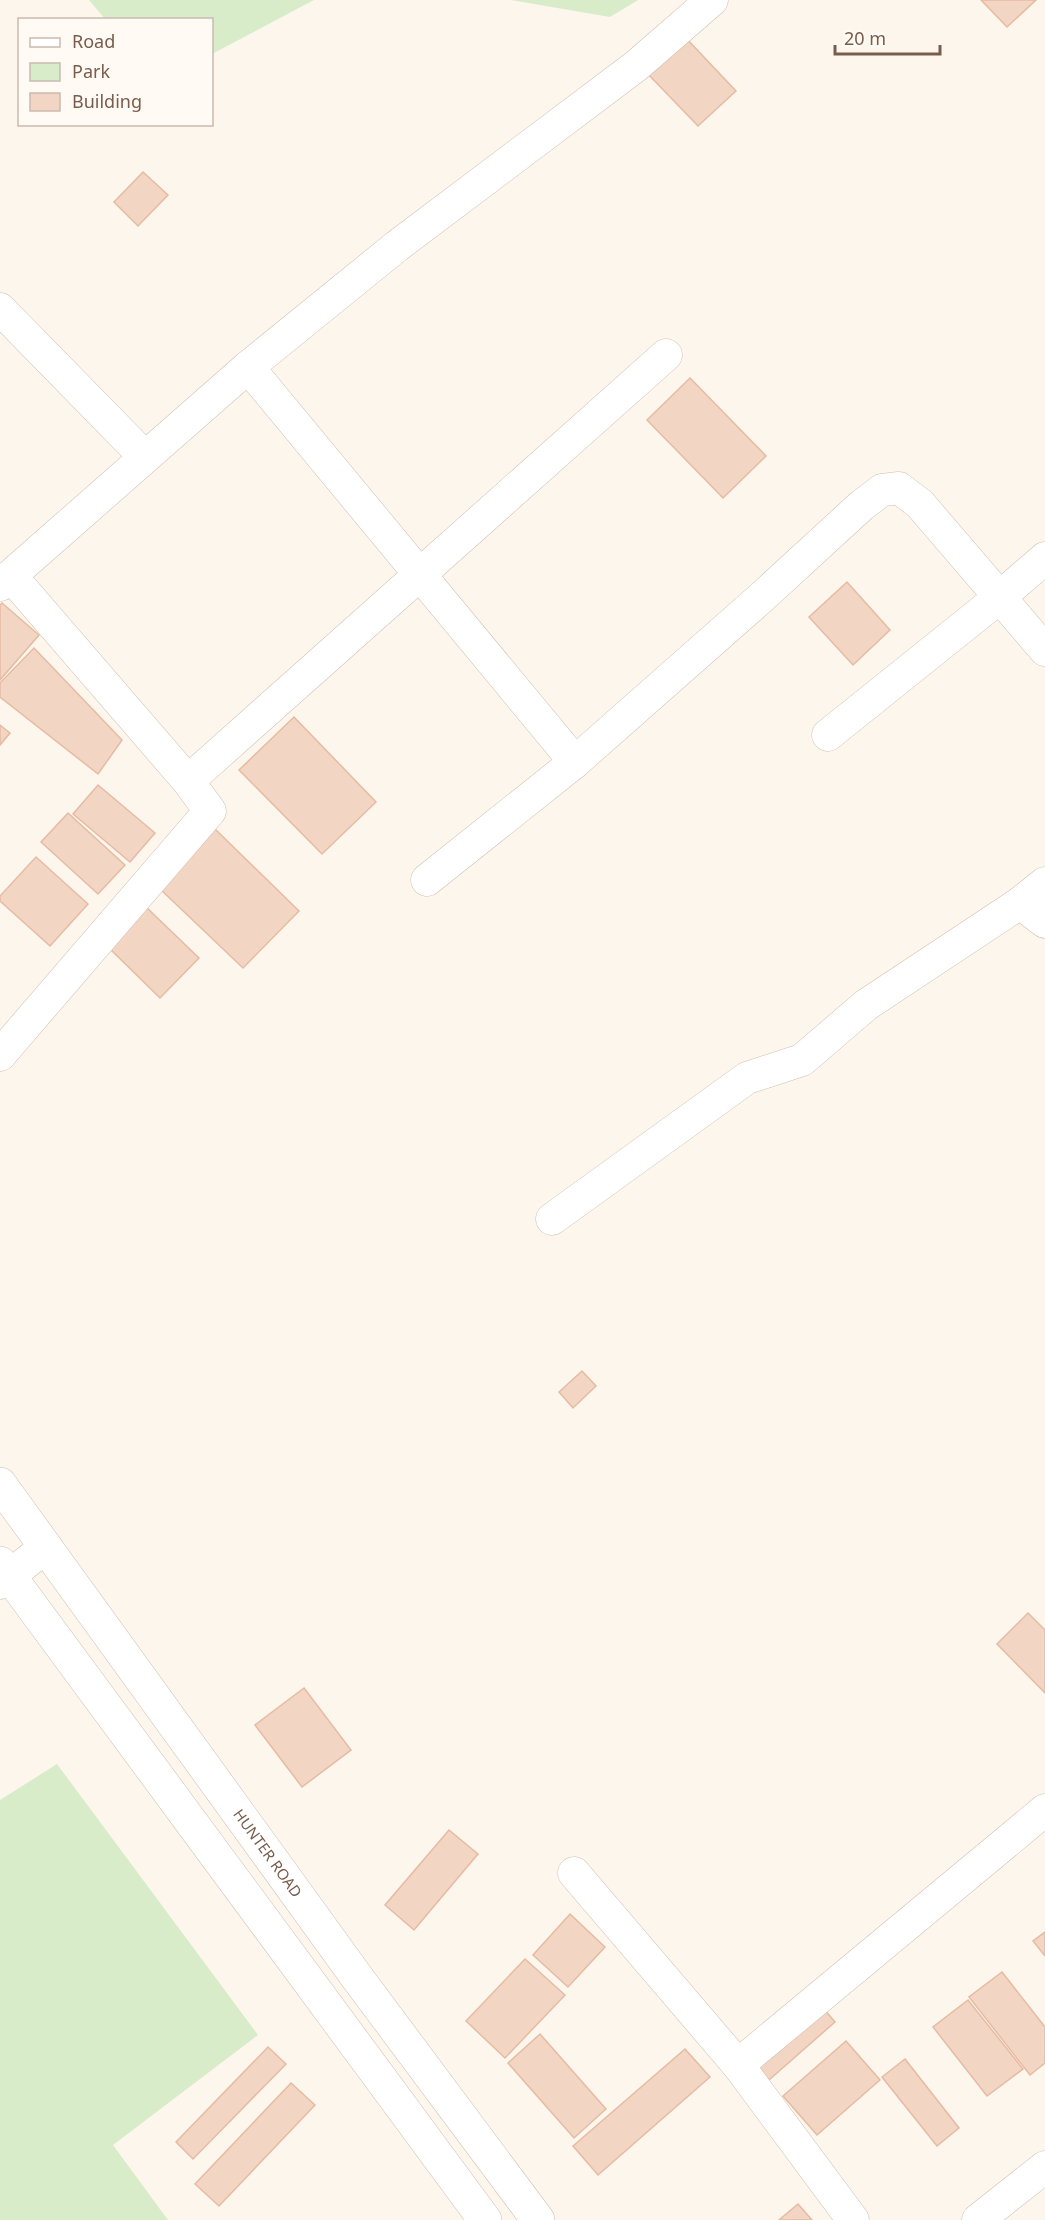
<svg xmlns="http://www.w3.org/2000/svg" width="1045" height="2220" font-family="'Noto Sans',sans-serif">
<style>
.green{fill:#d8ecc9}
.building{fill:#f3d5c3;stroke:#e6bba3;stroke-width:1.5}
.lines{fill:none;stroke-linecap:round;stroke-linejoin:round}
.minor-casing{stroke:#d1beb0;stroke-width:33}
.tertiary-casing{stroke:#d1beb0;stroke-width:34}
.minor{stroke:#fff;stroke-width:32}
.tertiary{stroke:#fff;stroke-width:33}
.labels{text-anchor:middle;stroke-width:6;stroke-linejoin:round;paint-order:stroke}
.street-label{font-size:15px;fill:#7a5c4d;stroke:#fffaf3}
</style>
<rect width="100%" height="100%" fill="#fdf6ec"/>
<g class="green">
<path d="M89,0H314L212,54V20L105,19Z"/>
<path d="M511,0H638L610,17Z"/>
<path d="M57,1764L258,2035L113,2145L168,2220H0V1800Z"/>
</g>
<g class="building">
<path d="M981,0H1036L1007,27Z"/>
<path d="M685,37L736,91L698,126L647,73Z"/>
<path d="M143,172L168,195L138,226L114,202Z"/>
<path d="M690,378L766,456L723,498L647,420Z"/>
<path d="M847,582L890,630L853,665L809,617Z"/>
<path d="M2,603L39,635L0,680V605Z"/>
<path d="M34,648L122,740L98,774L0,697V683Z"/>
<path d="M294,717L376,802L322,854L239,770Z"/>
<path d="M0,725L10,733L0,745Z"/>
<path d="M98,785L155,833L130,862L73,814Z"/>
<path d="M68,813L125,865L98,894L41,842Z"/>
<path d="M215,829L299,911L243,968L158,887Z"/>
<path d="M36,857L88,904L50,946L0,901V896Z"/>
<path d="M146,907L199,958L160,998L107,946Z"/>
<path d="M582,1371L596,1386L573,1408L559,1392Z"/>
<path d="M1028,1613L1045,1630V1693L997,1644Z"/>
<path d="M304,1688L351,1750L302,1787L255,1725Z"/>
<path d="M449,1830L478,1854L414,1930L385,1905Z"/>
<path d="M570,1914L605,1947L568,1987L533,1955Z"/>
<path d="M1045,1932V1956L1033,1941Z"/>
<path d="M525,1959L565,1995L505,2058L466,2021Z"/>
<path d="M1002,1972L1045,2027V2063L1030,2075L969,1997Z"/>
<path d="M968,2000L1023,2069L987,2096L933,2027Z"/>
<path d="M817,2001L835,2022L769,2080L751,2060Z"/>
<path d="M540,2034L606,2109L574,2138L508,2063Z"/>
<path d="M846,2041L880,2080L817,2135L783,2096Z"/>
<path d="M268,2047L286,2064L193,2159L176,2142Z"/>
<path d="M685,2049L710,2077L598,2175L573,2146Z"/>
<path d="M905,2059L959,2128L937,2146L882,2077Z"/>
<path d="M291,2083L315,2105L219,2206L195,2184Z"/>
<path d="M798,2204L812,2220H779Z"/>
</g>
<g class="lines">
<g class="minor-casing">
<g id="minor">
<path d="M0,309L145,457"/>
<path d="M248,367L575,762L762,597L861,506L882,490L899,488L920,504L1045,650"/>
<path d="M0,585L248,367L397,246L636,66L712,0"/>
<path d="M828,735L1000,597L1045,558"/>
<path d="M188,781L666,355"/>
<path d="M427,880L575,762"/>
<path d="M1020,903L1045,922"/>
<path d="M0,1055L210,811L188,781L11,576"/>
<path d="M552,1219L747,1078L802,1060L866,1005L1020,903L1045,883"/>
<path d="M0,1583L46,1547"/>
<path d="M574,1873L738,2065"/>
<path d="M853,2220L738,2065L1045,1810"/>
<path d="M978,2220L1045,2167"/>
</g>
</g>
<g class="tertiary-casing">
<g id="tertiary">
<path id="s1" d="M0,1484L359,1980L538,2220"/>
<path d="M0,1563L485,2220"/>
</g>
</g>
<use href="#minor" class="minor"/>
<use href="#tertiary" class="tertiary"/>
</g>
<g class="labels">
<g class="street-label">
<text dy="5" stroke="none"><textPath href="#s1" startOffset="456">HUNTER ROAD</textPath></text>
</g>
</g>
<rect x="18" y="18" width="195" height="108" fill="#fffaf3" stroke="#cabbb1" stroke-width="1.5"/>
<rect x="30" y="38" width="30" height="9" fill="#ffffff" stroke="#cabbb1" stroke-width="1.5"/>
<text x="72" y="48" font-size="18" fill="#7a5c4d">Road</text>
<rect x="30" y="63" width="30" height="18" fill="#d8ecc9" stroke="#cabbb1" stroke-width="1.5"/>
<text x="72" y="78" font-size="18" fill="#7a5c4d">Park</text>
<rect x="30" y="93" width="30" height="18" fill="#f3d5c3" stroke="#cabbb1" stroke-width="1.5"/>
<text x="72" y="108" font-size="18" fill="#7a5c4d">Building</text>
<path d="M835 45v9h105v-9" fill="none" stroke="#7a5c4d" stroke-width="3"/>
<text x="844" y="45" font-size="18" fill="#7a5c4d" stroke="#fffaf3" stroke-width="4.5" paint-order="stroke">20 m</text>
</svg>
